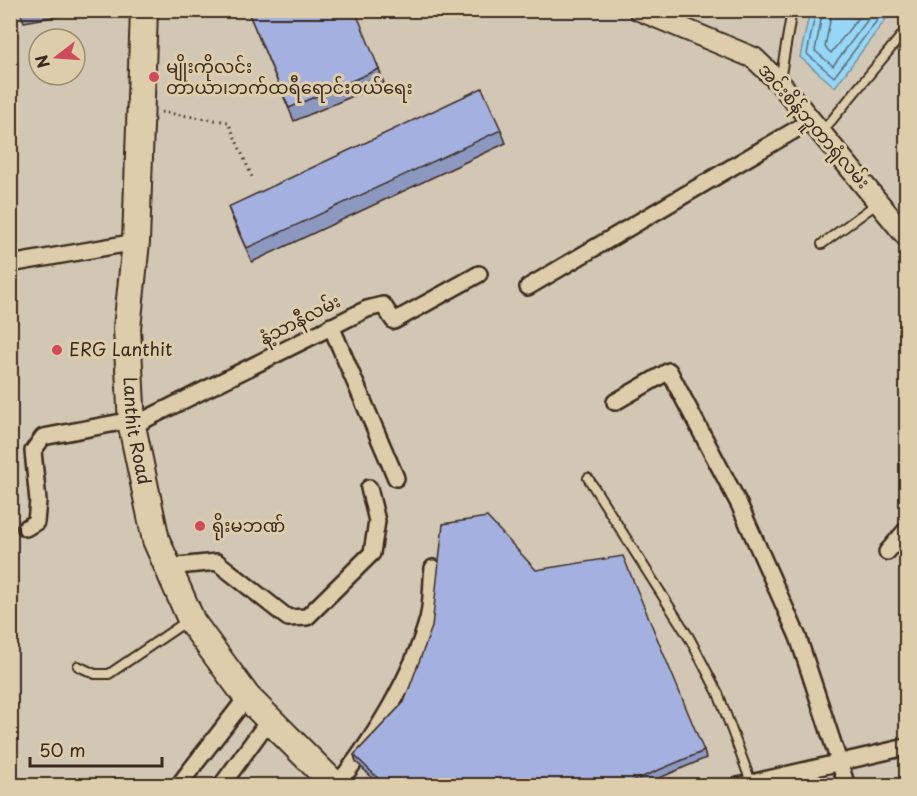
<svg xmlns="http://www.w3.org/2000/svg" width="917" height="796" font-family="'Playpen Sans','Noto Sans Myanmar',sans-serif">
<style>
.water{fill:#96d7f7;stroke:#7292a0;stroke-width:1.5}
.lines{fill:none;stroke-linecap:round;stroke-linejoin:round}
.shore{stroke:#5f6f75;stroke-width:1.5}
.service-casing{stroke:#3b2a1e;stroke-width:12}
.minor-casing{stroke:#3b2a1e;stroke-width:20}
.tertiary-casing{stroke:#3b2a1e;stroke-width:24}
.primary-casing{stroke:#3b2a1e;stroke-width:30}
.path{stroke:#3b2a1e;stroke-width:3;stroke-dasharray:1.5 4.5;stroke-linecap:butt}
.service{stroke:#decdaa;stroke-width:8}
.minor{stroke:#decdaa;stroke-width:15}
.tertiary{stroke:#decdaa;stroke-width:20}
.primary{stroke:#decdaa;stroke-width:26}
.wall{fill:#8d98c1;stroke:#3b2a1e;stroke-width:1.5}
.building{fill:#a4b1e0;stroke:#3b2a1e;stroke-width:1.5}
.poi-dot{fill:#d1495b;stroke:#decdaa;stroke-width:2}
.labels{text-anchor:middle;stroke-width:6;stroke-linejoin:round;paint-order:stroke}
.poi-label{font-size:18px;fill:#3b2a1e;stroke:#decdaa;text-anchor:start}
.street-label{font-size:18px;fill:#3b2a1e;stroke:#decdaa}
</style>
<rect width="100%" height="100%" fill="#d2c7b5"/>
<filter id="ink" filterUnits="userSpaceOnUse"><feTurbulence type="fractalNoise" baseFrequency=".0167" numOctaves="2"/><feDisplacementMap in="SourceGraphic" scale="12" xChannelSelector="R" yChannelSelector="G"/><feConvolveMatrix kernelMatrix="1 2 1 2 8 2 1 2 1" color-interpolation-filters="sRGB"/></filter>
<g filter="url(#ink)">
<path class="water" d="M810,11V10L892,11L835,87L800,57Z"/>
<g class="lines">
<g class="shore">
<path d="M816,10L807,54L834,77L885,10"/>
<path d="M823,10L815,51L833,66L875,10"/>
<path d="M832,10L825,47L831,53L864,10"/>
</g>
<g class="service-casing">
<g id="service">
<path d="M780,80L792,10"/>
<path d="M822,132L906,30"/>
<path d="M822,244L879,202"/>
<path d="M588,478L690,639L718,693L751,782"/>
<path d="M78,666L95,674H109L187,621"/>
</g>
</g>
<g class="minor-casing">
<g id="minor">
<path d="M10,264L136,242"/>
<path d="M528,287L812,120"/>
<path d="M331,326L396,478"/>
<path d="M615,402L669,371L739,504L798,637L847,786"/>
<path d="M132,426L367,309L383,305L394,321L479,274"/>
<path d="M26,528L36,522L38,501L33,451L43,437L132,420"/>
<path d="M887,552L906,530"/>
<path d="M168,567L217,562L288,618L307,617L372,553L377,521L369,488"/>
<path d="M178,786L247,697"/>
<path d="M221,786L269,720"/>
<path d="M336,786C374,739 412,677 428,619C432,603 431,584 433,568"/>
<path d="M738,786L906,747"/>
</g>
</g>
<g class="tertiary-casing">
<path id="tertiary" d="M639,10L754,58L779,82L906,236"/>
</g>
<g class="primary-casing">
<g id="primary">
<path id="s1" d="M144,10L136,242L127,328L132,426L156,540L192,622L247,697L336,786"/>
</g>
</g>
<path class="path" d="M161,112L228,122L253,179"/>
<use href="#service" class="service"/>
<use href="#minor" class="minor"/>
<use href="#tertiary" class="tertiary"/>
<use href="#primary" class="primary"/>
</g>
<g class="wall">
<path d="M19,10H93L24,22Z"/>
<path d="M249,14L379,69L384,83L294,121Z"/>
<path d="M501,130L506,143L252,262L233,220L228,207Z"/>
<path d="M404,702L704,751L706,758L641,786H381L356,762L354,755Z"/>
</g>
<g class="building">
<path d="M258,10H355L379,69L289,108L249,14Z"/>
<path d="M482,88L501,130L247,248L228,207Z"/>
<path d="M487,517L536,570L623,556L704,751L621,786H410L381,781L354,755L404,702L432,627L443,524Z"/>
</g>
</g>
<g class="poi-dot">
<circle cx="154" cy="77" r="6"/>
<circle cx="57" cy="350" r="6"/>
<circle cx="200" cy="526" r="6"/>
</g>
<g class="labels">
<g class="poi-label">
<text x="166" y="73">မျိုးကိုလင်း<tspan x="166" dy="21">တာယာ၊ဘက်ထရီရောင်းဝယ်ရေး</tspan></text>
<text x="69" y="356">ERG Lanthit</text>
<text x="212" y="532">ရိုးမဘဏ်</text>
</g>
<g class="street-label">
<text transform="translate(814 126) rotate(49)" y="6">အင်းစိန်ဘူတာရုံလမ်း</text>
<text transform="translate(300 320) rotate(-27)" y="6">နံ့သာနီလမ်း</text>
<text dy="6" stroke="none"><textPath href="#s1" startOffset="422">Lanthit Road</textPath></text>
</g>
</g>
<rect width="917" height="796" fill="none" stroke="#decdaa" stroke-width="36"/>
<rect x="18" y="18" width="881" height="760" fill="none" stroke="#3b2a1e" stroke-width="2" filter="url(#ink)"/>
<g transform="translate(57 57) rotate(253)"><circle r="28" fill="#decdaa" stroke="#9d8c72" stroke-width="1.5"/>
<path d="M0-4.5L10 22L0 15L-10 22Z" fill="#d1495b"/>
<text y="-9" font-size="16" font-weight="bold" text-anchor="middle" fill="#3b2a1e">N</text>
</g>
<path d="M30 757v9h132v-9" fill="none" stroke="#3b2a1e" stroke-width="3"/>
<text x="39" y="757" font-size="18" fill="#3b2a1e" stroke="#decdaa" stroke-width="4.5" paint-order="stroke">50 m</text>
</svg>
